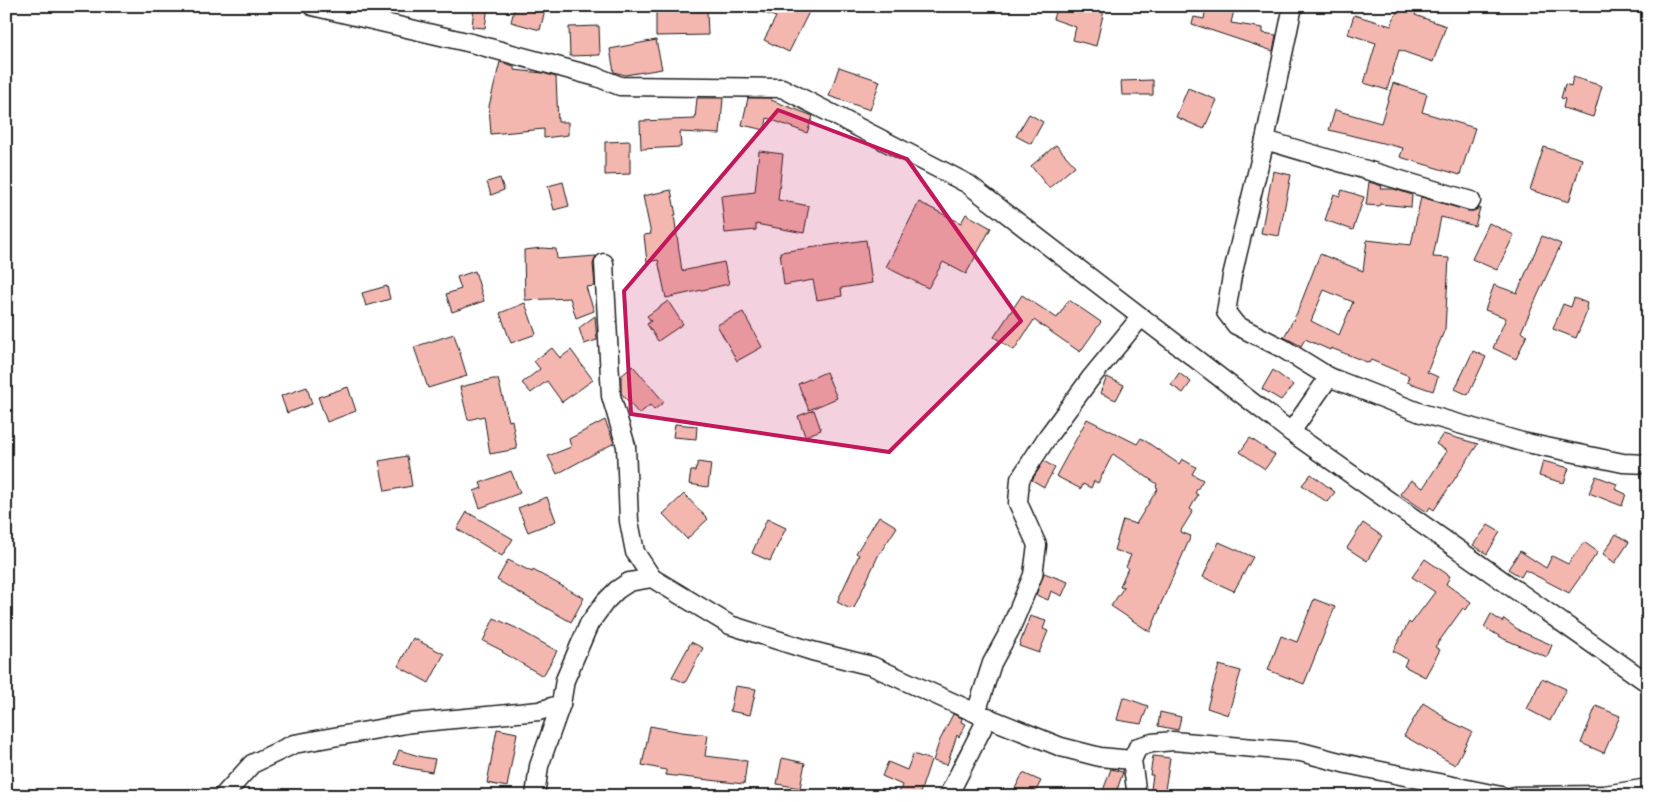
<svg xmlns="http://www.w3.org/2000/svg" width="1654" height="802" font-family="'Gochi Hand',sans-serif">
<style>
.building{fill:#f3b7b0;stroke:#1c1c1c;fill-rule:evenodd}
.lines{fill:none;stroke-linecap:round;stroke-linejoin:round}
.street-casing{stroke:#1c1c1c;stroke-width:21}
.street{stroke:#fff;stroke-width:18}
.marked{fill:#c2185b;fill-opacity:0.2;stroke:#c2185b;stroke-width:4;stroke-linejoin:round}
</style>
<rect width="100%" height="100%" fill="#fff"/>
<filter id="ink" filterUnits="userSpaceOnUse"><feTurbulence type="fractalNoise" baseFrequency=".02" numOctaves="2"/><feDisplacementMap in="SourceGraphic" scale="10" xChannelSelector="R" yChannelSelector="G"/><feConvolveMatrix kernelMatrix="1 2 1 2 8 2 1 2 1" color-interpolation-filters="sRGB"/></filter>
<g filter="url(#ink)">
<g class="building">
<path d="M474,6H488L485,28L472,27Z"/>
<path d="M515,6H546L540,30L511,22Z"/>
<path d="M750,6H812L789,52L764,40L776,17L750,8Z"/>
<path d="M1057,6H1105L1096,46L1073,40L1076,27L1053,19Z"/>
<path d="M1206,6H1235L1231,23L1263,28V33L1276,35L1273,51L1192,24L1194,17L1204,19Z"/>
<path d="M1399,6H1419L1415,15L1446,26L1433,62L1399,50L1387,90L1364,83L1376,43L1348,34L1354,15L1391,26Z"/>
<path d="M707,10L708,35L656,36V11Z"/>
<path d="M599,26L600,55L570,56L569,27Z"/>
<path d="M656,40L662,69L625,75L614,72L610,49Z"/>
<path d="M500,62L514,66V70L543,73L556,77L558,122H568V135L544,138V129L491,134L489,106Z"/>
<path d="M839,67L880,81L870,110L829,96Z"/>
<path d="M1573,77L1602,86L1593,117L1563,108L1565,99L1561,98L1565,84L1571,86Z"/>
<path d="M1153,80V95H1122L1121,81Z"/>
<path d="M1393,83L1427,94L1422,112L1475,128L1460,175L1400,157L1403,148L1329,130L1335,110L1381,123Z"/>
<path d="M1188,88L1217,100L1204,129L1176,117Z"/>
<path d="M697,98H723L720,134L680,132L681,147L641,149L640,121L695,119Z"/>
<path d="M748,98H772L771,100L813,116L807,133L767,118L765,130L742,125Z"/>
<path d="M1029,114L1043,122L1031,144L1016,136Z"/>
<path d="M630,141V174L605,175V142Z"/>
<path d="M1056,145L1075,166L1049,188L1031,166Z"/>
<path d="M1544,147L1582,159L1569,202L1530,190Z"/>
<path d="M759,151L783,154L778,200L809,206L804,233L756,224V230L725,233L721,196L755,192Z"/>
<path d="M1273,171L1291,175L1279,236L1261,233Z"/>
<path d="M500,178L504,190L491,195L487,182Z"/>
<path d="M563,182L569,206L554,210L548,186Z"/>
<path d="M1369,182L1382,186L1381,189H1394L1412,195L1411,207L1380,204L1379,206L1366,205Z"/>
<path d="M671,190L676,215H674L682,271L724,262L729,284L666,298L658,260L647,262L644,235L651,234L643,196Z"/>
<path d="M1342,190L1364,197L1353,230L1325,220L1334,194L1340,196Z"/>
<path d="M1421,197L1468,211H1473L1480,208L1475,226L1441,217L1433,257L1449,258L1445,329L1427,372L1438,377L1433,391L1407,382L1409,376L1371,360L1369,363L1331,348L1330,350L1305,339L1301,346L1284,337L1297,313L1320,254L1363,271L1367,240L1411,245ZM1324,290L1353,302L1339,335L1311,321Z"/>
<path d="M919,202L961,223L966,214L991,228L966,274L943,262L928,288L886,267Z"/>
<path d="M1489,223L1514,235L1497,270L1472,259Z"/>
<path d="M1542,236L1561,244L1521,332L1527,335L1516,359L1493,348L1506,318L1485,310L1494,285L1517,293Z"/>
<path d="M866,240L872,283L841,288L842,296L817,300L813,280L784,285L780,252Z"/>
<path d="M542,248L556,249L557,259L596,256L593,264L595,286L586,287L594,311L576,318L570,298L525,300L524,250Z"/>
<path d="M475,271L484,301L452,312L446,294L461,289L457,277Z"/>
<path d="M387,286L390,299L366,306L362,293Z"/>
<path d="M1022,295L1057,318L1069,300L1101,322L1080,352L1034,320L1014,350L994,337Z"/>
<path d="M1574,298L1587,303L1586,308L1588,309L1576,338L1553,329L1563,304L1571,307Z"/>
<path d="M668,301L683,324L658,341L647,324L651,321L647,316Z"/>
<path d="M525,303L536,334L511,343L500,313Z"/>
<path d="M743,312L762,347L737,361L717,325Z"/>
<path d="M595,316L597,340L584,344L579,328Z"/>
<path d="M454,334L467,376L428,388L414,347Z"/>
<path d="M552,348L560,358L571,350L593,380L562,402L547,381L531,393L522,383L540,369L534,361Z"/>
<path d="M1473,351L1486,357L1468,395L1455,389Z"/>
<path d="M633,366L664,402L654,410L650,405L639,414L621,393V376Z"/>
<path d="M1273,370L1293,385L1281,400L1262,389Z"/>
<path d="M826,372L837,398L809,410L798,384Z"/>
<path d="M1179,373L1191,382L1183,393L1171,385Z"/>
<path d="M1107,377L1124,385L1116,400L1100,393Z"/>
<path d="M493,379H498L509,421L512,420L517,449L490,454L484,416L468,420L460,387Z"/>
<path d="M307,387L312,404L287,413L281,396Z"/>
<path d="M348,387L356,411L327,422L318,397Z"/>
<path d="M814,410L821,430L805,436L798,416Z"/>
<path d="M1087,419L1137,444L1141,438L1179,464L1182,459L1196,467L1192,474L1203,480L1195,493L1198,495L1190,509L1193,511L1180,532L1191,536L1159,608H1160L1150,632L1111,606L1124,587L1120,586L1128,568L1126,567L1131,555L1114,550L1123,520L1136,524L1158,488L1156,487L1157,484L1113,454L1098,483L1094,481L1091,488L1083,484L1081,489L1056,476Z"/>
<path d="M605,420L614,443L557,474L548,456L571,447L569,439Z"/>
<path d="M675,424L697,426L696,439L673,437Z"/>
<path d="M1443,434L1478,444L1434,510L1430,507L1427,512L1400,494L1411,480L1423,488L1447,451L1436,444Z"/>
<path d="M1250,438L1275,455L1265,469L1240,452Z"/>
<path d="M407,456L412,486L385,491L379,461Z"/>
<path d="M1044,461L1055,468L1044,487L1032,480Z"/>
<path d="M1543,461L1569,468L1564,483L1539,476Z"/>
<path d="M698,462L711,464L708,487L689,484L691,471H695Z"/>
<path d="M511,471L520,493L480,508L474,491L482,488L480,483Z"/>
<path d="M1311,474L1335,492L1327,502L1302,485Z"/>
<path d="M1596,476L1617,484L1615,489L1626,494L1622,506L1589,493Z"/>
<path d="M684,494L708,519L687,539L663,514Z"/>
<path d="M547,497L556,521L528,532L518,508Z"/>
<path d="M467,512L513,539L502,556L457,529Z"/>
<path d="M879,516L897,527L878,556L854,608L851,607L850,609L837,602L859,555L856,553Z"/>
<path d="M767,519L786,528L770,561L752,553Z"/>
<path d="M1363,523L1382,536L1367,561L1347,548Z"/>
<path d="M1488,525L1500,532L1487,554L1473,545Z"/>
<path d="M1616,534L1629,542L1615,563L1603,554Z"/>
<path d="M1219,542L1253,557L1234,591L1203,577Z"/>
<path d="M1584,542L1598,552L1569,593L1525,570L1521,577L1508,569L1520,551L1546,568L1552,556L1568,564Z"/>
<path d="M1425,559L1450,576L1446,584L1471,602L1466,610L1463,608L1435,647L1440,650L1425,677L1404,666L1407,659L1393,651L1409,622L1411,624L1435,592L1412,577Z"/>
<path d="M508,560L532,572L533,570L584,598L571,622L497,580Z"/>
<path d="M1044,573L1068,582L1062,596L1051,591L1048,600L1036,595Z"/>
<path d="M1314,599L1335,607L1304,684L1268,670L1281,636L1297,642Z"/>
<path d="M1491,614L1502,622L1504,619L1520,631L1552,645L1547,657L1504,639L1484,627Z"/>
<path d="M1030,616L1046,621L1043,629L1048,631L1039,653L1019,646Z"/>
<path d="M494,618L516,628L557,651L543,676L502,652L503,651L483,641Z"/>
<path d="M413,638L444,654L429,683L398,666Z"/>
<path d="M691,642L703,648L685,683L672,677Z"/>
<path d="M1219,665L1241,671L1228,715L1207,708Z"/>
<path d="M1542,678L1566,689L1550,721L1527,709Z"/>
<path d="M735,686L756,689L750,715L730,711Z"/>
<path d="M1123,697L1148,706L1141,724L1117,720Z"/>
<path d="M1423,703L1444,716L1443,718L1472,732L1455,765L1404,736Z"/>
<path d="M1596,706L1620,716L1604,753L1581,743Z"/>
<path d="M1160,712L1181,717L1178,730L1158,726Z"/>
<path d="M953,714L962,718L961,722L966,724L959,737L957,735L947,765L933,761L939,742Z"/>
<path d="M650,726L682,732L708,735L705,756L747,761L744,784L666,775V770L642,765Z"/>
<path d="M497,729L517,733L507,787L487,783Z"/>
<path d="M399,750L422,757L435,759L432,772L409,768L394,764Z"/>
<path d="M913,754L931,760L919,796H907L899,793L902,785L882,776L888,762L907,770Z"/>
<path d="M1153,756L1170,758L1164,796H1150L1153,775H1150Z"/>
<path d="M782,758L805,763L800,788L777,784Z"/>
<path d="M1111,769L1123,772L1115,796H1101Z"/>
<path d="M1023,773L1041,781L1033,796H1011Z"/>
</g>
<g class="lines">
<g class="street-casing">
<g id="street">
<path d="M312,6L471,43L597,77L620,86L782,88L968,184L1291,432L1648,683"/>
<path d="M1293,6L1265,140L1232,276L1226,312L1236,325L1282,348L1329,377"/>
<path d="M1265,140L1471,201"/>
<path d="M604,263L611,396L626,446L629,521L635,552L652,578"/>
<path d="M1291,432L1329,377L1421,413L1522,442L1623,463L1648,464"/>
<path d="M976,713L992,663L1010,630L1033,575L1037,545L1018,503L1020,479L1048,436L1090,379L1140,318"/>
<path d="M1132,760L1137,796"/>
<path d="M223,796L252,764L294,744L412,723L539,711L561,704L565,680L589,624L605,602L617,590L629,582L652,578L730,625L812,651L872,666L976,713L1061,747L1100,757L1132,760L1138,747L1152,743L1173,741L1301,752L1347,764L1501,796"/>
<path d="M535,796L539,766L561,704"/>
<path d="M948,796L988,717"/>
<path d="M1514,796L1604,795L1648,788"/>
</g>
</g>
<use href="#street" class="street"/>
</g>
</g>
<path class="marked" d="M778,110L907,159L1021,321L889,452L631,414L624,291Z"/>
<rect width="1654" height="802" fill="none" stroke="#fff" stroke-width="25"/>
<rect x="12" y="12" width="1629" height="777" fill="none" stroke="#1c1c1c" stroke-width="2" filter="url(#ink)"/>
</svg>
